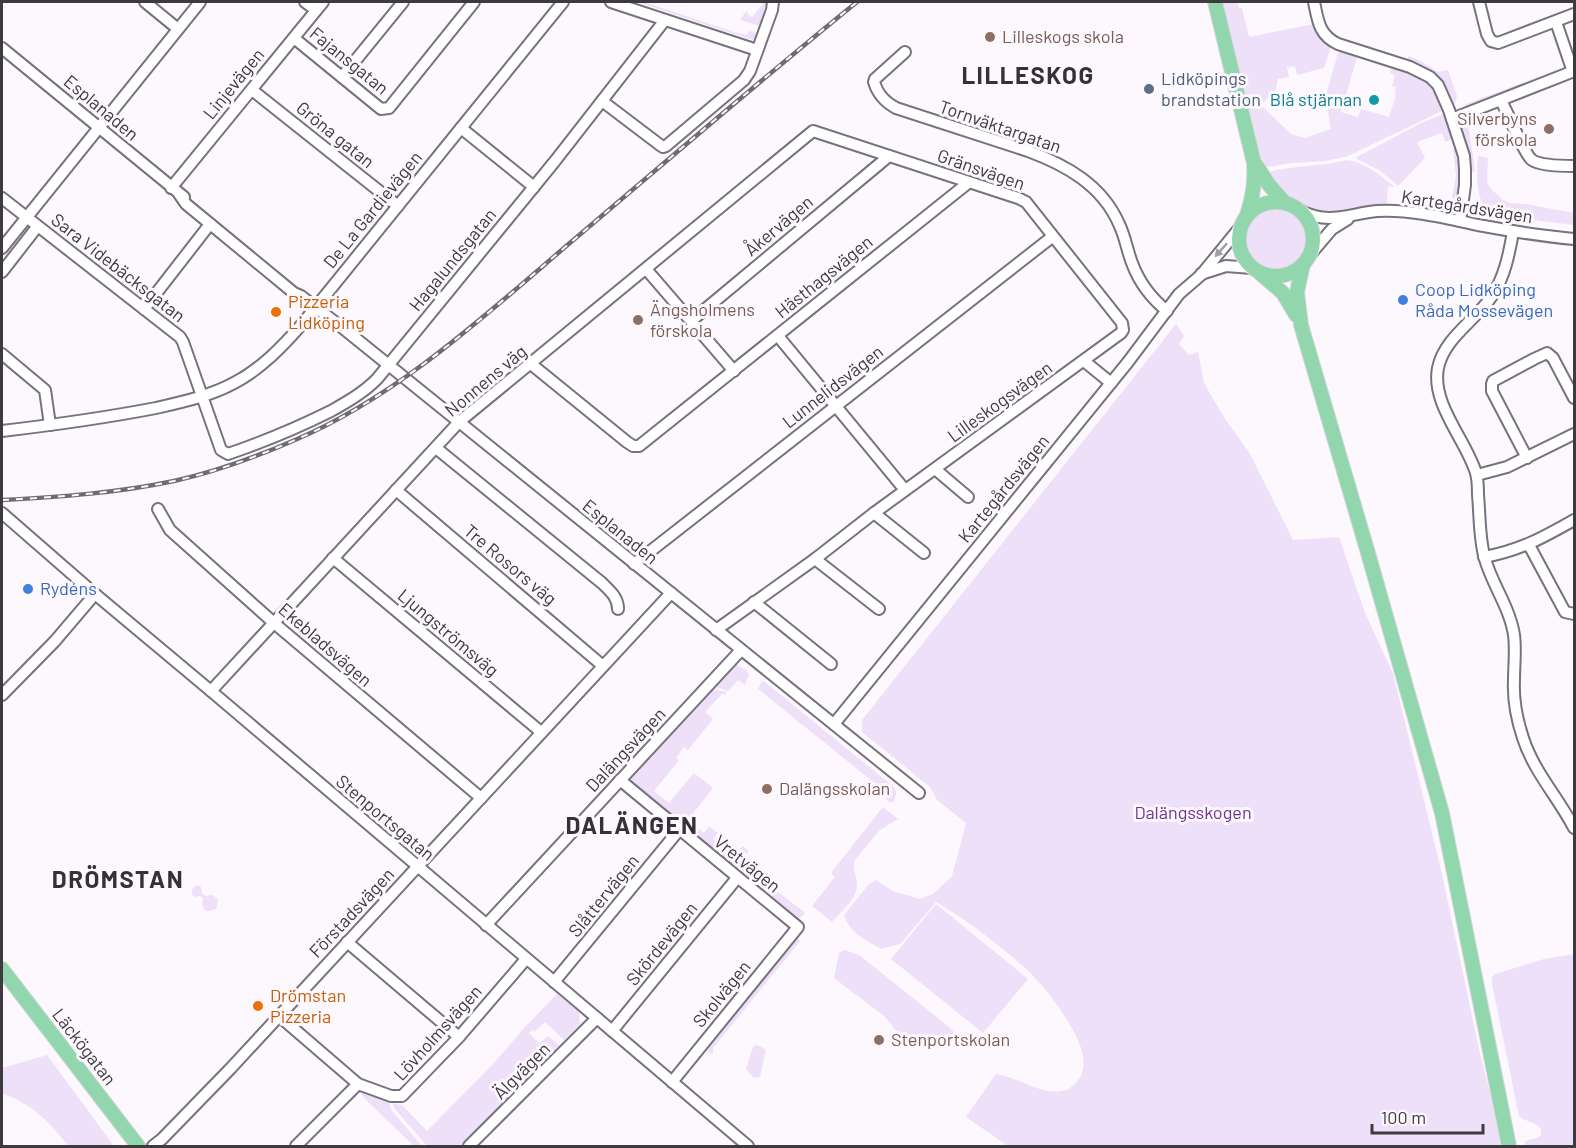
<svg xmlns="http://www.w3.org/2000/svg" width="1576" height="1148" font-family="Barlow,sans-serif">
<style>
.green{fill:#eee0f8}
.lines{fill:none;stroke-linecap:round;stroke-linejoin:round}
.minor-casing{stroke:#78727c;stroke-width:14}
.major-casing{stroke:#d8d8d9;stroke-width:16}
.minor{stroke:#fff;stroke-width:10}
.major{stroke:#92d6ae;stroke-width:14}
.rail-casing{stroke:#6f6c71;stroke-width:4.5}
.rail{stroke:#fcf8fe;stroke-width:2;stroke-dasharray:7;stroke-linecap:butt}
.oneway{fill:#9e9d9f}
.education-dot{fill:#8d6e63;stroke:#fcf8fe;stroke-width:2}
.service-dot{fill:#5c6f8a;stroke:#fcf8fe;stroke-width:2}
.culture-dot{fill:#0f9aa8;stroke:#fcf8fe;stroke-width:2}
.shop-dot{fill:#3f7fe0;stroke:#fcf8fe;stroke-width:2}
.food-dot{fill:#e8710a;stroke:#fcf8fe;stroke-width:2}
.labels{text-anchor:middle;stroke-width:6;stroke-linejoin:round;paint-order:stroke}
.education-label{font-size:18px;fill:#785e54;stroke:#fcf8fe;text-anchor:start}
.street-label{font-size:18px;fill:#3d3b3f;stroke:#fcf8fe}
.service-label{font-size:18px;fill:#4e5e75;stroke:#fcf8fe;text-anchor:start}
.culture-label{font-size:18px;fill:#0d838f;stroke:#fcf8fe;text-anchor:end}
.shop-label{font-size:18px;fill:#366cbe;stroke:#fcf8fe;text-anchor:start}
.food-label{font-size:18px;fill:#c56008;stroke:#fcf8fe;text-anchor:start}
.park-label{font-size:18px;fill:#703390;stroke:#fcf8fe}
.district-label{font-size:24px;font-weight:bold;letter-spacing:1.5px;fill:#363139;stroke:#fcf8fe}
</style>
<rect width="100%" height="100%" fill="#fcf8fe"/>
<g class="green">
<path d="M637,2H644L734,32L747,35L749,31L757,33L755,38L753,40Z"/>
<path d="M760,2H767V3L759,26L740,20L746,11L748,12L747,14L752,17L763,4Z"/>
<path d="M1220,2H1237L1239,8H1242L1249,37L1314,24L1331,46L1324,68L1297,75L1295,66L1287,67L1289,77L1278,79L1276,89L1261,105L1291,134L1305,138L1331,129L1328,112L1330,100L1326,95L1338,53L1344,50L1358,54L1341,112L1358,117L1361,109L1389,117L1396,95L1395,93L1396,87L1392,86L1395,75L1390,73L1392,65L1417,74L1433,86L1444,110L1348,156L1326,161L1292,163L1262,168Z"/>
<path d="M1408,56L1419,60L1438,72L1448,70L1457,96L1455,104H1453C1441,81 1433,71 1408,61Z"/>
<path d="M1557,70L1558,72L1467,109L1465,106L1466,104Z"/>
<path d="M1446,113L1454,137L1448,141H1445L1442,133L1417,142L1425,158L1398,186L1379,170L1357,159V157L1421,123Z"/>
<path d="M1465,118H1466L1468,123L1475,170L1473,172L1470,171C1467,156 1457,131 1465,118Z"/>
<path d="M1453,149L1458,150C1462,168 1462,186 1457,204L1451,203L1456,176Z"/>
<path d="M1478,156L1488,158L1487,182L1491,189L1502,199L1509,203L1526,204L1574,213V225L1533,220L1485,209C1475,190 1477,177 1478,156Z"/>
<path d="M1347,160C1366,163 1380,175 1395,187L1388,186L1387,204L1337,214L1311,211L1291,200L1265,173C1292,165 1320,167 1347,160Z"/>
<circle cx="1276" cy="239" r="33"/>
<path d="M1176,324L1184,336L1179,344L1189,355L1198,352L1204,383L1223,416L1250,454L1293,540L1339,537L1365,613L1393,673L1442,874L1480,1054L1494,1108L1501,1146H1008L966,1117L996,1074C1018,1077 1040,1095 1062,1091C1073,1089 1081,1079 1083,1069C1090,1042 1045,986 1025,968C998,944 968,921 936,902L900,944L881,949C865,939 850,934 844,915L868,885L876,880L893,891L920,899L933,894L952,876L966,823L937,800L930,787L862,732V720Z"/>
<path d="M737,665L746,670L749,674L745,685L738,680L728,691L716,687L715,686L731,668Z"/>
<path d="M762,681L765,682L895,788L896,794L894,802H889L884,797L887,793L758,689Z"/>
<path d="M712,689L727,692L725,695L722,694L705,712L713,719L688,750L684,747L676,758L679,760L654,791L669,803L694,773L713,788L688,820L704,833L709,826L718,833L713,839L734,856L743,846L749,851L735,868L632,784L630,779L632,775Z"/>
<path d="M883,807L898,819L880,830L855,860C852,869 857,876 857,885C858,897 840,913 832,922L812,906L835,877L831,873Z"/>
<path d="M747,862L755,869L753,872L805,913L799,919L740,871Z"/>
<path d="M197,885L201,887L202,893L205,896L212,895L217,898L218,902L216,909L211,911H206L202,905L203,898L200,896L196,897L192,895V889Z"/>
<path d="M936,904L1028,979L983,1033L891,959Z"/>
<path d="M797,939L801,940L713,1048V1054L709,1053L707,1049L708,1045L793,941Z"/>
<path d="M844,950L859,955L948,1026L954,1032C951,1041 946,1045 938,1048L930,1045L921,1039L899,1034L884,1016L834,978L839,953Z"/>
<path d="M1574,954V1146H1525V1141L1537,1138L1541,1135V1129C1535,1122 1526,1122 1519,1116L1492,984V977L1495,974L1544,959Z"/>
<path d="M557,994L579,1012L580,1024L564,1040L545,1022L534,1032L532,1030L529,1033L539,1043L548,1036L559,1045L555,1049L556,1051L461,1146H427L395,1109L393,1106V1103L402,1105L427,1131L494,1063L524,1028Z"/>
<path d="M755,1045L760,1046L766,1050L760,1077L754,1078L746,1069L753,1047Z"/>
<path d="M47,1055L114,1146H68C52,1124 29,1101 2,1094V1068Z"/>
<path d="M360,1092L389,1102L392,1111L422,1146H414L364,1098Z"/>
</g>
<g class="lines">
<g class="minor-casing">
<g id="minor">
<path d="M145,2L178,29"/>
<path d="M305,2L316,10"/>
<path d="M611,2L757,50"/>
<path d="M1314,2C1318,21 1319,35 1338,44L1410,67L1430,77L1438,85L1449,110L1464,156L1465,169V185L1460,221"/>
<path d="M1479,2L1487,34L1491,41L1498,43L1574,14"/>
<path d="M1556,22L1573,72"/>
<path d="M294,38L381,109L389,108L474,2"/>
<path d="M2,48L184,197"/>
<path d="M905,52L875,79L874,82C878,95 885,102 896,108L1028,151C1066,165 1102,185 1119,224C1125,236 1127,250 1132,263C1139,282 1151,298 1167,311"/>
<path d="M342,77L403,2"/>
<path d="M252,90L398,206"/>
<path d="M602,101L660,145L663,147L666,146L744,80L750,71L772,10L773,2"/>
<path d="M1501,101C1508,112 1524,154 1532,160C1541,166 1564,166 1574,166"/>
<path d="M1452,119L1574,71"/>
<path d="M461,128L534,187"/>
<path d="M171,188L323,2"/>
<path d="M179,194L186,204L294,293L301,296L344,329L919,793"/>
<path d="M2,198L180,337L183,342L221,450L228,454C263,442 297,428 331,411C347,402 363,393 377,379L555,161L665,20"/>
<path d="M1301,211C1329,225 1348,214 1377,211C1411,209 1446,218 1478,225C1510,231 1542,236 1574,239"/>
<path d="M1513,232C1509,254 1505,276 1492,296C1476,320 1444,338 1438,368C1431,404 1466,440 1476,473C1478,480 1478,488 1478,495C1480,516 1479,539 1485,559C1492,584 1510,608 1514,635C1516,650 1514,665 1514,680C1513,699 1517,720 1523,738C1534,772 1558,797 1574,828"/>
<path d="M2,248L200,2"/>
<path d="M1309,256L1332,229L1348,219"/>
<path d="M646,269L734,371"/>
<path d="M2,272L37,227"/>
<path d="M1201,274L1226,266L1252,268"/>
<path d="M144,309L210,224"/>
<path d="M691,321L889,156"/>
<path d="M778,336L905,490"/>
<path d="M2,354L45,390L50,425"/>
<path d="M1084,361L1111,383"/>
<path d="M531,364L627,442L633,446H639L968,183"/>
<path d="M2,431C53,425 104,418 156,408C182,402 210,396 234,383C261,369 283,346 303,323L563,2"/>
<path d="M436,448L602,583C610,591 618,597 618,609"/>
<path d="M1527,458L1492,391V384L1493,381L1534,359L1547,353L1553,358L1574,398"/>
<path d="M935,469L968,497"/>
<path d="M1477,475L1507,467L1574,434"/>
<path d="M396,490L603,666"/>
<path d="M158,509L170,530L274,623L481,798"/>
<path d="M2,513L95,594L211,691L748,1146"/>
<path d="M874,513L924,553"/>
<path d="M1529,545L1565,612L1574,614"/>
<path d="M1484,557C1519,551 1544,537 1574,520"/>
<path d="M333,558L541,732"/>
<path d="M815,559L879,609"/>
<path d="M634,564L1052,237"/>
<path d="M754,602L831,664"/>
<path d="M211,691L459,422L813,131L1018,198L1026,202L1122,323L1123,330L1121,333L874,513L815,559L716,630"/>
<path d="M2,695L55,641L95,594"/>
<path d="M834,724L1128,362L1179,294L1201,275L1242,225"/>
<path d="M620,780L798,927L672,1082"/>
<path d="M486,925L741,650"/>
<path d="M347,942L459,1037"/>
<path d="M554,982L679,830"/>
<path d="M279,1016L358,1084L391,1096H402L459,1037L526,959"/>
<path d="M612,1031L737,878"/>
<path d="M153,1146L162,1139L231,1068L671,593"/>
<path d="M296,1146L358,1084"/>
<path d="M469,1146L597,1018"/>
</g>
</g>
<g class="major-casing">
<g id="major">
<path d="M1215,2L1254,163C1255,183 1253,196 1247,215"/>
<path d="M1256,165L1269,185L1285,203"/>
<circle cx="1276" cy="239" r="37"/>
<path d="M1303,264L1297,292L1301,325L1368,553L1442,813L1509,1146"/>
<path d="M1261,274L1283,293L1296,315"/>
<path d="M2,969L138,1146"/>
</g>
</g>
<use href="#minor" class="minor"/>
<use href="#major" class="major"/>
<g class="rail-casing">
<path id="rail" d="M2,500C59,497 117,493 174,481C215,472 256,457 295,440C396,397 481,319 564,248C661,166 758,82 857,2"/>
</g>
<use href="#rail" class="rail"/>
</g>
<defs><path id="oneway-solid" d="M-6-.8H1V-3.2L6.5 0L1 3.2V.8H-6Z" transform="scale(1.5)"/></defs>
<use class="oneway" href="#oneway-solid" transform="translate(1221 250) rotate(132)"/>
<g class="education-dot">
<circle cx="990" cy="37" r="6"/>
<circle cx="1549" cy="129" r="6"/>
<circle cx="638" cy="320" r="6"/>
<circle cx="767" cy="789" r="6"/>
<circle cx="879" cy="1040" r="6"/>
</g>
<circle class="service-dot" cx="1149" cy="89" r="6"/>
<circle class="culture-dot" cx="1374" cy="100" r="6"/>
<g class="shop-dot">
<circle cx="1403" cy="300" r="6"/>
<circle cx="28" cy="589" r="6"/>
</g>
<g class="food-dot">
<circle cx="276" cy="312" r="6"/>
<circle cx="258" cy="1006" r="6"/>
</g>
<g class="labels">
<g class="education-label">
<text x="1002" y="43">Lilleskogs skola</text>
<text x="1537" y="125" text-anchor="end">Silverbyns<tspan x="1537" dy="21">förskola</tspan></text>
<text x="650" y="316">Ängsholmens<tspan x="650" dy="21">förskola</tspan></text>
<text x="779" y="795">Dalängsskolan</text>
<text x="891" y="1046">Stenportskolan</text>
</g>
<g class="street-label">
<text transform="translate(349 61) rotate(39)" y="6">Fajansgatan</text>
<text transform="translate(234 84) rotate(-51)" y="6">Linjevägen</text>
<text transform="translate(101 108) rotate(40)" y="6">Esplanaden</text>
<text transform="translate(1000 127) rotate(19)" y="6">Tornväktargatan</text>
<text transform="translate(335 135) rotate(39)" y="6">Gröna gatan</text>
<text transform="translate(981 170) rotate(19)" y="6">Gränsvägen</text>
<text transform="translate(1467 207) rotate(9)" y="6">Kartegårdsvägen</text>
<text transform="translate(373 210) rotate(-51)" y="6">De La Gardievägen</text>
<text transform="translate(779 226) rotate(-40)" y="6">Åkervägen</text>
<text transform="translate(453 260) rotate(-51)" y="6">Hagalundsgatan</text>
<text transform="translate(118 268) rotate(38)" y="6">Sara Videbäcksgatan</text>
<text transform="translate(824 277) rotate(-39)" y="6">Hästhagsvägen</text>
<text transform="translate(486 381) rotate(-40)" y="6">Nonnens väg</text>
<text transform="translate(833 387) rotate(-38)" y="6">Lunnelidsvägen</text>
<text transform="translate(1000 402) rotate(-36)" y="6">Lilleskogsvägen</text>
<text transform="translate(1004 489) rotate(-51)" y="6">Kartegårdsvägen</text>
<text transform="translate(620 532) rotate(39)" y="6">Esplanaden</text>
<text transform="translate(510 565) rotate(40)" y="6">Tre Rosors väg</text>
<text transform="translate(448 633) rotate(40)" y="6">Ljungströmsväg</text>
<text transform="translate(325 645) rotate(41)" y="6">Ekebladsvägen</text>
<text transform="translate(626 750) rotate(-47)" y="6">Dalängsvägen</text>
<text transform="translate(385 818) rotate(40)" y="6">Stenportsgatan</text>
<text transform="translate(747 864) rotate(39)" y="6">Vretvägen</text>
<text transform="translate(604 896) rotate(-51)" y="6">Slåttervägen</text>
<text transform="translate(352 913) rotate(-47)" y="6">Förstadsvägen</text>
<text transform="translate(662 944) rotate(-51)" y="6">Skördevägen</text>
<text transform="translate(722 994) rotate(-51)" y="6">Skolvägen</text>
<text transform="translate(438 1033) rotate(-48)" y="6">Lövholmsvägen</text>
<text transform="translate(84 1047) rotate(52)" y="6">Läckögatan</text>
<text transform="translate(522 1071) rotate(-45)" y="6">Älgvägen</text>
</g>
<g class="service-label">
<text x="1161" y="85">Lidköpings<tspan x="1161" dy="21">brandstation</tspan></text>
</g>
<g class="culture-label">
<text x="1362" y="106">Blå stjärnan</text>
</g>
<g class="shop-label">
<text x="1415" y="296">Coop Lidköping<tspan x="1415" dy="21">Råda Mossevägen</tspan></text>
<text x="40" y="595">Rydéns</text>
</g>
<g class="food-label">
<text x="288" y="308">Pizzeria<tspan x="288" dy="21">Lidköping</tspan></text>
<text x="270" y="1002">Drömstan<tspan x="270" dy="21">Pizzeria</tspan></text>
</g>
<g class="park-label">
<text x="1193" y="819">Dalängsskogen</text>
</g>
<g class="district-label">
<text x="1028" y="84">LILLESKOG</text>
<text x="632" y="834">DALÄNGEN</text>
<text x="118" y="888">DRÖMSTAN</text>
</g>
</g>
<rect width="1576" height="1148" fill="none" stroke="#3d3b3f" stroke-width="6"/>
<path d="M1372 1124v9h111v-9" fill="none" stroke="#3d3b3f" stroke-width="3"/>
<text x="1381" y="1124" font-size="18" fill="#3d3b3f" stroke="#fcf8fe" stroke-width="4.5" paint-order="stroke">100 m</text>
</svg>
